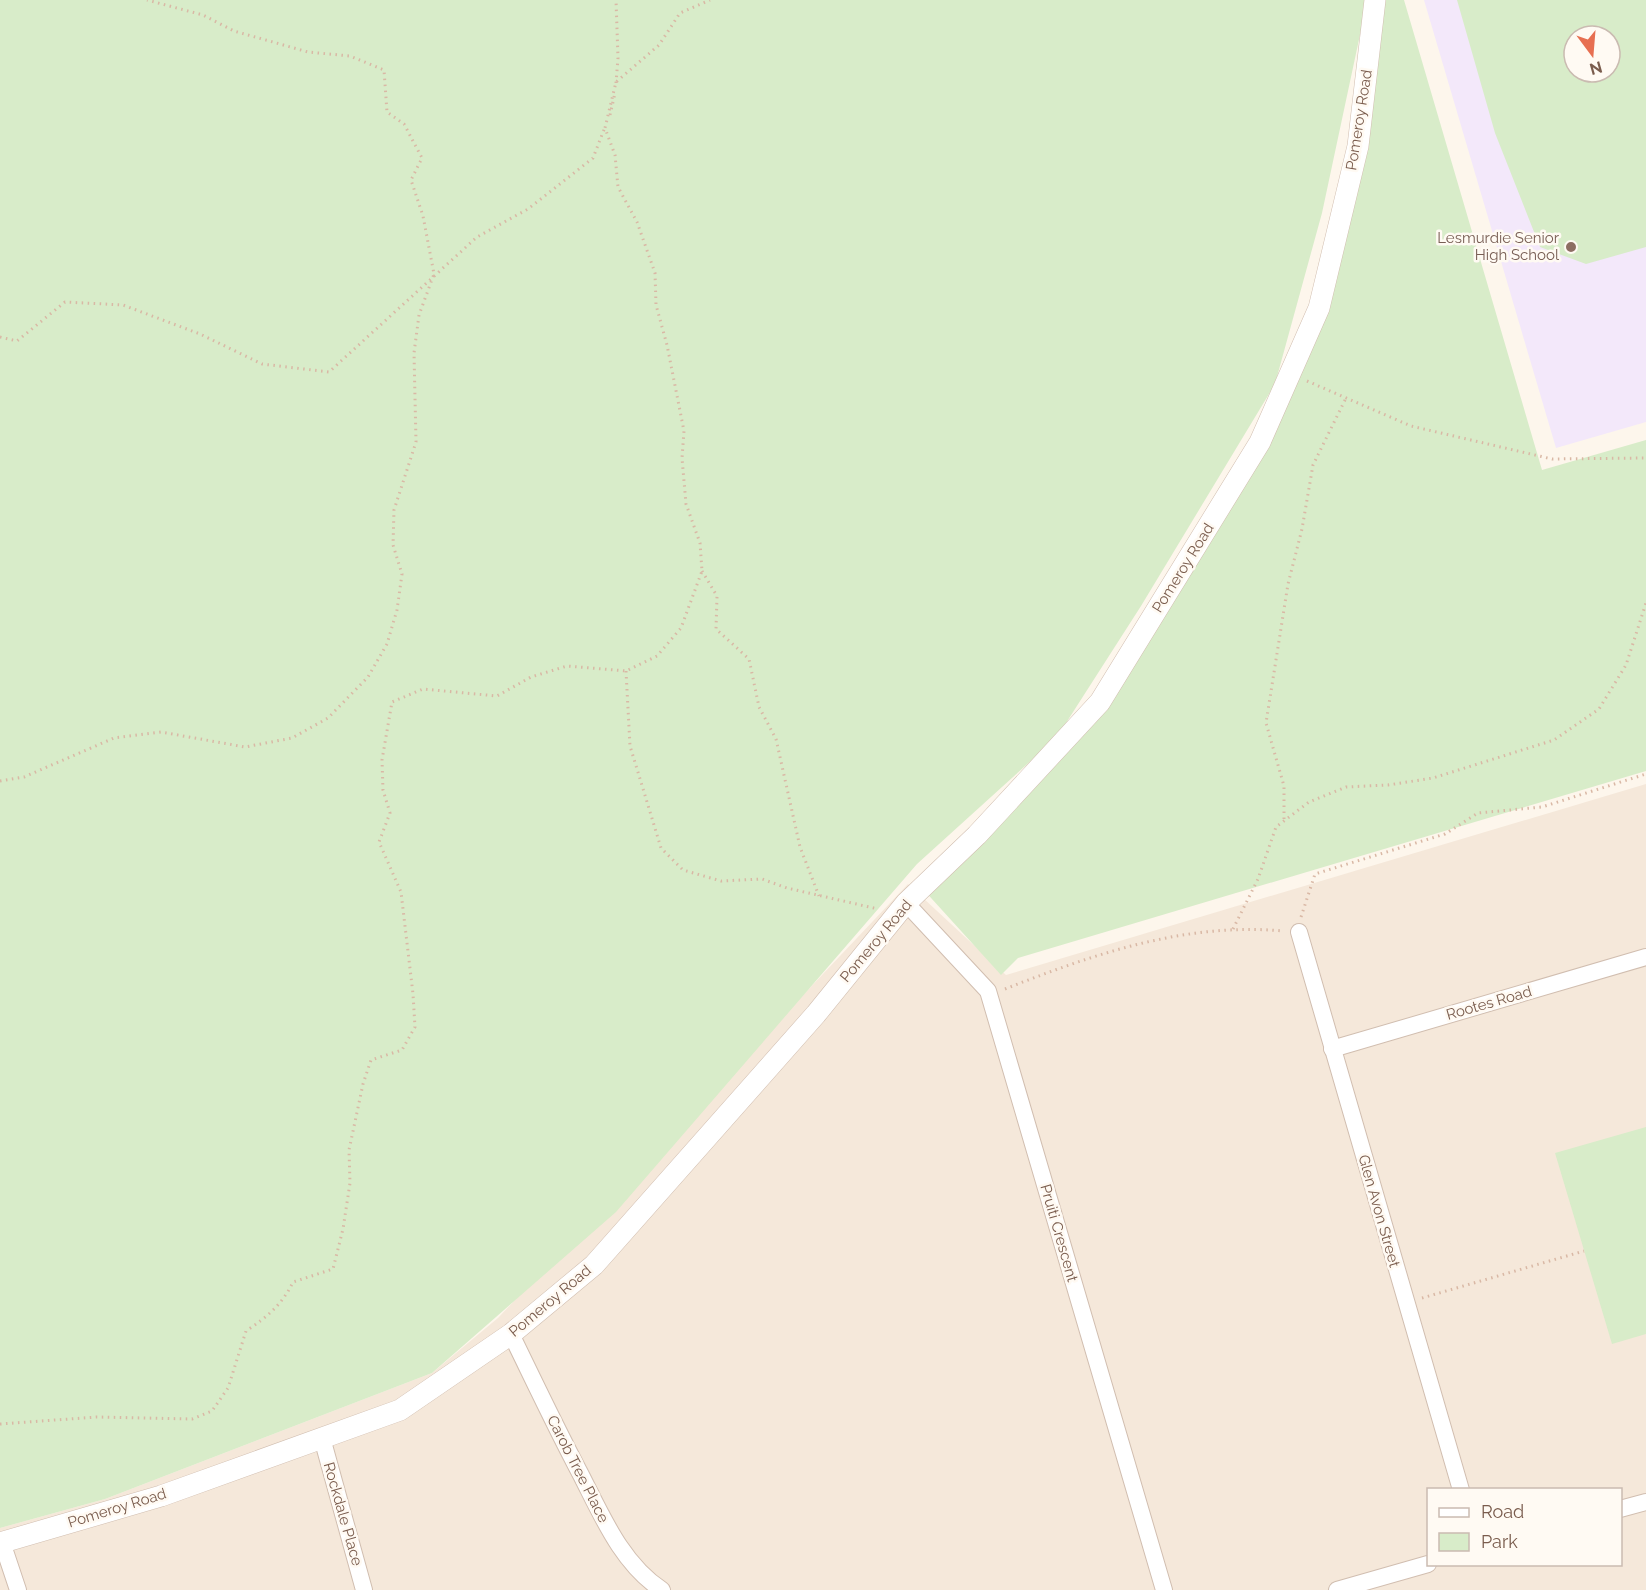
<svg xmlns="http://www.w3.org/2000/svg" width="1646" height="1590" font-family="Raleway,sans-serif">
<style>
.residential{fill:#f5e8da;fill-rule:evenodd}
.education{fill:#f3e8fa;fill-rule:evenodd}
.green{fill:#d8ecc9;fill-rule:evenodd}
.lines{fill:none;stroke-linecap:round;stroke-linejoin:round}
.minor-casing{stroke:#d1beb0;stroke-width:18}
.tertiary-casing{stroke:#d1beb0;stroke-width:22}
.path{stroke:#d9b8a5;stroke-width:3;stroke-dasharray:1.5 4.5;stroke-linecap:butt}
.minor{stroke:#fff;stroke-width:16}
.tertiary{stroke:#fff;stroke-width:21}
.education-dot{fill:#8d6e63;stroke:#fffaf3;stroke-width:2}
.labels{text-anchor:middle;stroke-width:5;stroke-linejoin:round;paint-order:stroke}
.street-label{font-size:15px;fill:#7a5c4d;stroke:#fffaf3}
.education-label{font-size:15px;fill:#785e54;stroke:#fffaf3;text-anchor:end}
</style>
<rect width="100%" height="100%" fill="#fdf6ec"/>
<path class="residential" d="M1646,784V1590H0V1528L105,1499L432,1373L498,1318L908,884L1006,975ZM1428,1490H1620V1564H1428Z"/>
<path class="education" d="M1424,0H1646V422L1556,448ZM1574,36H1610V72H1574Z"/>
<g class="green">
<path d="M0,0H1364V16L1322,213L1275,384L1141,606L1057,737L917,864L616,1212L432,1373L105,1499L0,1528Z"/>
<path d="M1375,0H1404L1542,470L1646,440V771L1018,958L1001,975L922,888L1100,702L1260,442L1319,308Z"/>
<path d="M1457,0H1646V247L1586,264L1540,247L1495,133ZM1574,36H1610V72H1574Z"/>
<path d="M1646,1127V1334L1612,1344L1555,1153Z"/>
</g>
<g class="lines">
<g class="minor-casing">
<g id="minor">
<path d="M906,903L988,991L1164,1590"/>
<path d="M1299,932L1461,1490"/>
<path d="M1332,1049L1646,957"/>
<path d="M511,1334C534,1381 556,1428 581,1475C602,1516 622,1564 662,1590"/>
<path d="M322,1438L364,1590"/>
<path d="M1620,1509L1646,1502"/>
<path d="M2,1542L18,1590"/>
<path d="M1337,1590L1428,1564"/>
</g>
</g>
<g class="tertiary-casing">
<path id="tertiary" d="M0,1543L161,1496L400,1410L511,1334L594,1265L816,1014L906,903L977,835L1100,702L1260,442L1319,308L1358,146L1375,0"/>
</g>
<g class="path">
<path d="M616,83L618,58L616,0"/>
<path d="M610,115L615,93"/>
<path d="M0,337L17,341L65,302L123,305L200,334L262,364L329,372L477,237L528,209L593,158L605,127"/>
<path d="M1307,381L1411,426L1552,459L1646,458"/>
<path d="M702,571L717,596L716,629L749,659L759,707L776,739L800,847L819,896"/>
<path d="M626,671L630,746L661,848L683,870L721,881L762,879L787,888L878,909"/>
<path d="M0,781L24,777L114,738L161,732L245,747L292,738L328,718L368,677L387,644L397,610L402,574L393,545L394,510L416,442L414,353L419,315L434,274L423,216L411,180L422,158L404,124L387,112L384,70L350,56L308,52L234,31L203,15L147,0"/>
<path d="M1284,819V786L1266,723L1288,584L1302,529L1313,465L1346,398"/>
<path d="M1301,917L1315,874L1445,834L1478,813L1542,807L1646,774"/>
<path d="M1233,929L1258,879L1276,827L1309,802L1346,787L1388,785L1433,778L1554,740L1599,709L1626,665L1646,603"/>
<path d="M1005,989C1094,954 1186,922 1283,931"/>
<path d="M1422,1298L1584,1251"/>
<path d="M0,1424L97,1417L192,1419L212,1411L228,1388L246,1331C267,1317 282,1305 293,1282L333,1269L343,1229L350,1183L349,1150L363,1084L371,1060L402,1050L415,1027L413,994L401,892L379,842L390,813L383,790L382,760L392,702L423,689L497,696L531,677L567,666L626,671L657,656L681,628L702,571L700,543L686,504L682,458L684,431L667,345L656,305L655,273L637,222L618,187L615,155L605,128L616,82L659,45L680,13L710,0"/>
</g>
<use href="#minor" class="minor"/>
<use href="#tertiary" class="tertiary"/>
</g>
<circle class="education-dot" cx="1571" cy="247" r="6"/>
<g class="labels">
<g class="street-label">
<text transform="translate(1359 120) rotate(-81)" y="5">Pomeroy Road</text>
<text transform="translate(1183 568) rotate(-58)" y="5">Pomeroy Road</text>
<text transform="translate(876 941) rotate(-50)" y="5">Pomeroy Road</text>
<text transform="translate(1489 1003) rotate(-16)" y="5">Rootes Road</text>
<text transform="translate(1379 1211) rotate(74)" y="5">Glen Avon Street</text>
<text transform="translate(1059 1233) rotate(74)" y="5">Pruiti Crescent</text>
<text transform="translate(550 1301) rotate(-40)" y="5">Pomeroy Road</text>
<text transform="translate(578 1469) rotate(63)" y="5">Carob Tree Place</text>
<text transform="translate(117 1508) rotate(-17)" y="5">Pomeroy Road</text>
<text transform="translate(343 1514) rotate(74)" y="5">Rockdale Place</text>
</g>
<g class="education-label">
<text x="1559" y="243">Lesmurdie Senior<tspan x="1559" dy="17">High School</tspan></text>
</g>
</g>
<rect x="1427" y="1488" width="195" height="78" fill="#fffaf3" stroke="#cabbb1" stroke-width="1.5"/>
<rect x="1439" y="1508" width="30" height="9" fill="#ffffff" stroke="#cabbb1" stroke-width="1.5"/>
<text x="1481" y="1518" font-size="18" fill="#7a5c4d">Road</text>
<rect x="1439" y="1533" width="30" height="18" fill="#d8ecc9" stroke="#cabbb1" stroke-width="1.5"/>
<text x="1481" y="1548" font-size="18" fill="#7a5c4d">Park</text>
<g transform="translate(1592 54) rotate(164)"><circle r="28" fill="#fffaf3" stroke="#cabbb1" stroke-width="1.5"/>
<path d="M0-4.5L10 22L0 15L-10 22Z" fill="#e76f51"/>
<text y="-9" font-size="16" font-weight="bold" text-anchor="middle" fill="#7a5c4d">N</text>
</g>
</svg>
